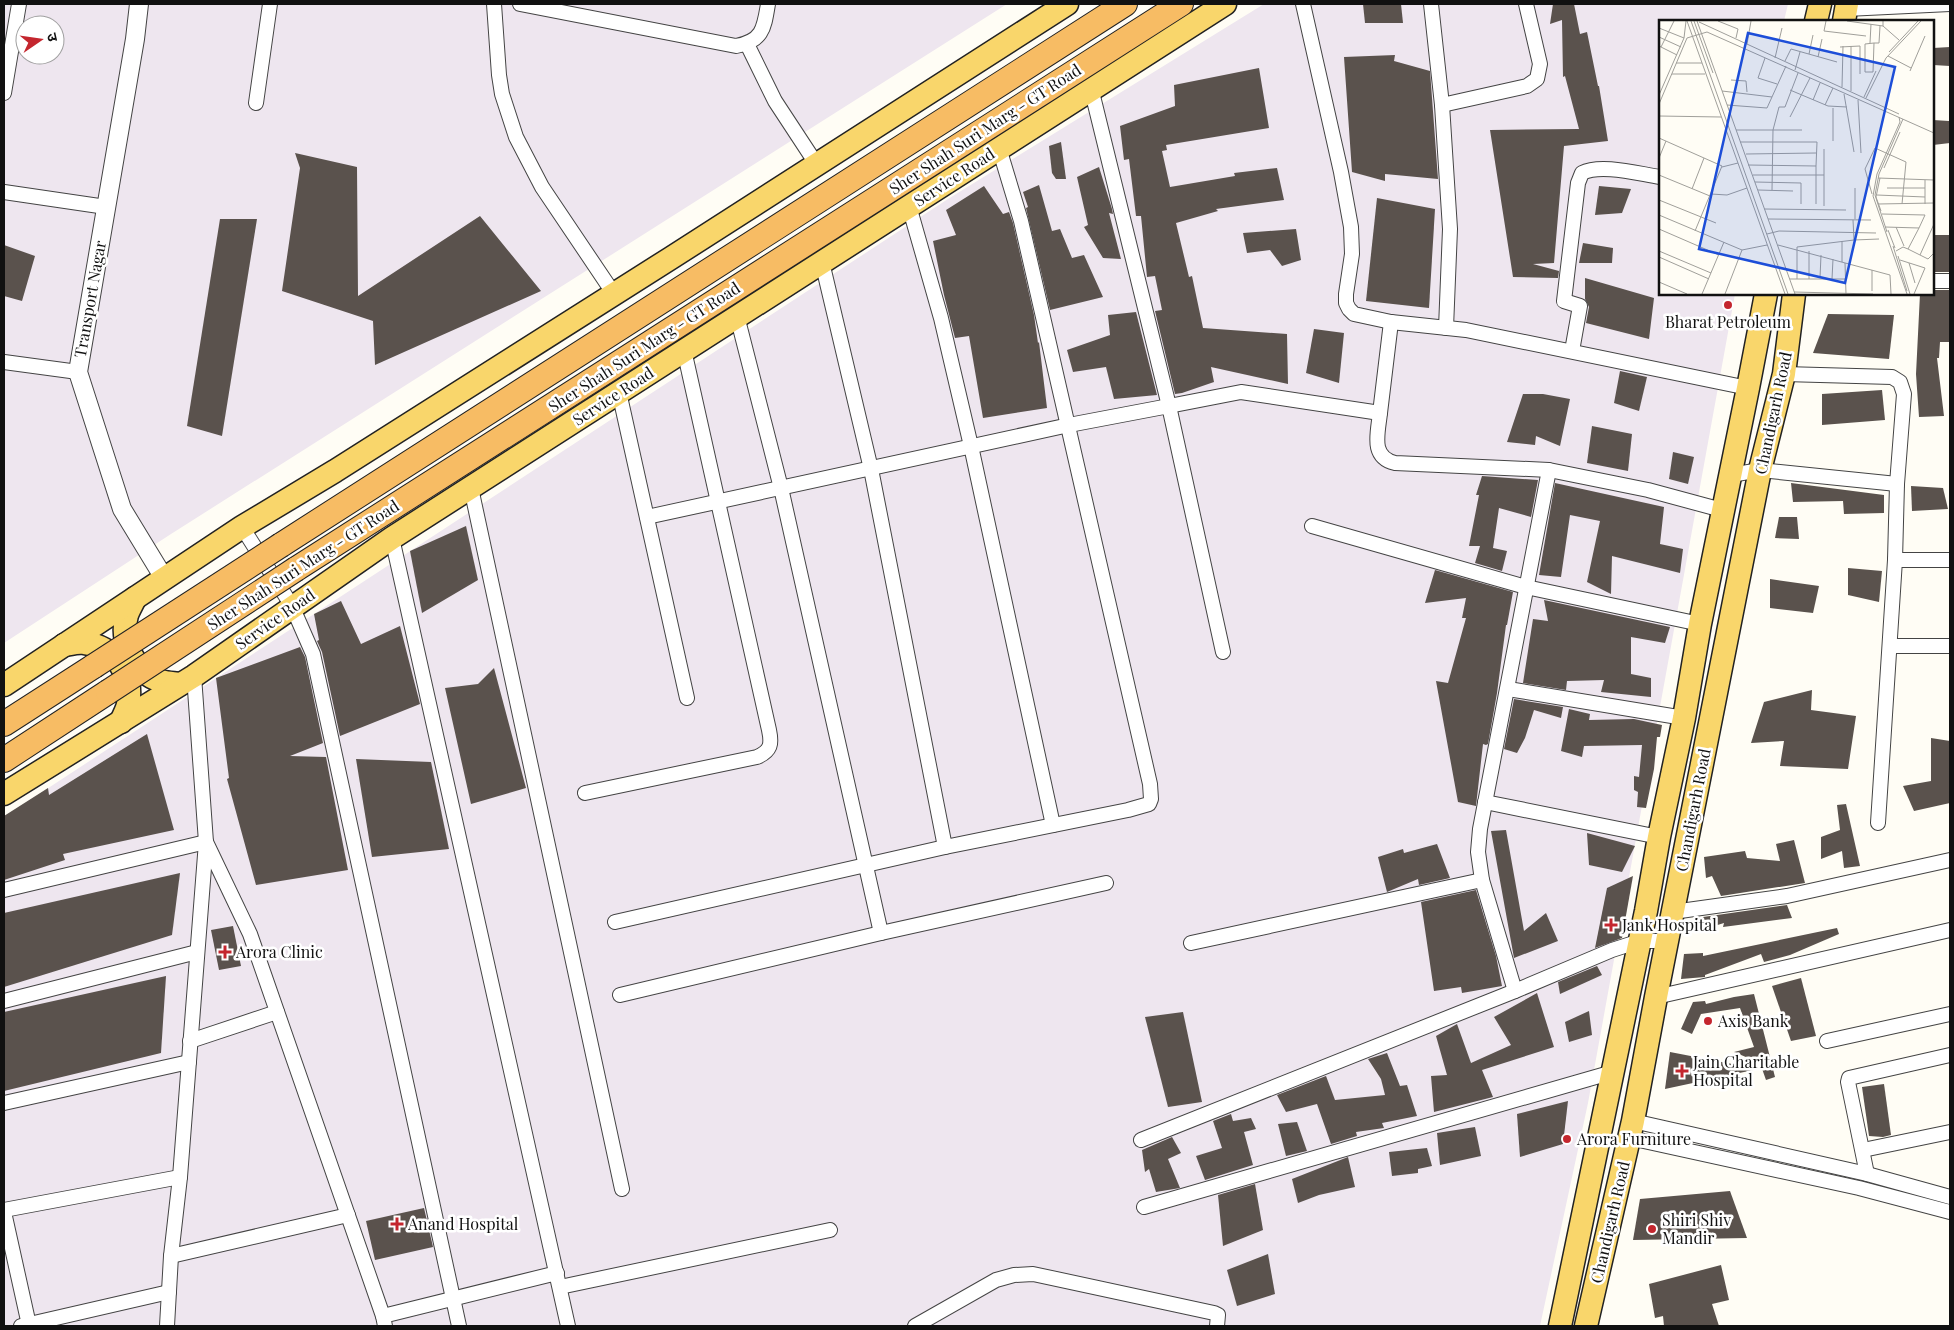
<svg xmlns="http://www.w3.org/2000/svg" width="1954" height="1330" font-family="'Playfair Display','Noto Sans Devanagari',serif">
<style>
.industrial{fill:#eee6ef;fill-rule:evenodd}
.building{fill:#5a524d}
.lines{fill:none;stroke-linecap:round;stroke-linejoin:round}
.minor-casing{stroke:#444;stroke-width:16}
.tertiary-casing{stroke:#444;stroke-width:20}
.primary-casing{stroke:#222;stroke-width:25}
.trunk-casing{stroke:#222;stroke-width:26}
.minor{stroke:#fff;stroke-width:14}
.tertiary{stroke:#fff;stroke-width:18}
.primary{stroke:#f9d66b;stroke-width:22}
.trunk{stroke:#f7bc64;stroke-width:24}
.trunk-bridge-casing{stroke:#222;stroke-width:26;stroke-linecap:butt}
.trunk-bridge{stroke:#f7bc64;stroke-width:24}
.poi-dot{fill:#c4262e;stroke:#fff;stroke-width:2}
.labels{text-anchor:middle;stroke-width:5;stroke-linejoin:round;paint-order:stroke}
.street-label{font-size:16px;fill:#111;stroke:#fff}
.poi-label{font-size:16px;fill:#111;stroke:#fff;text-anchor:start}
.inset-road{fill:none;stroke:#a09f9a;stroke-width:1}
.view{fill:#1d4ed8;fill-opacity:0.15;stroke:#1d4ed8;stroke-width:2.5}
.inset-edge{fill:none;stroke:#111;stroke-width:2.5}
</style>
<rect width="100%" height="100%" fill="#fffdf5"/>
<g class="industrial">
<path d="M4,4H1007L171,534L4,643ZM25,25H55V55H25Z"/>
<path d="M1264,4H1788L1784,21H1660V294H1735L1588,1103L1540,1326H4V817L948,199Z"/>
</g>
<g class="building">
<path d="M1363,4H1401L1403,23H1365Z"/>
<path d="M1553,4H1574L1580,34L1587,32L1598,86H1599L1608,141L1564,146L1554,263L1533,264L1559,271L1558,278L1513,277L1490,130L1579,129L1565,76L1563,77L1562,20L1550,24Z"/>
<path d="M1950,47V66L1933,65V48Z"/>
<path d="M1395,55L1394,61L1430,71L1438,179L1385,174V181L1352,172L1344,57Z"/>
<path d="M1259,68L1269,128L1166,145L1167,150L1162,151L1170,187L1235,176L1234,173L1277,168L1284,200L1216,209L1218,211L1176,223L1189,277L1192,276L1203,328L1287,334L1288,384L1211,367L1214,382L1182,393L1175,394L1155,311L1162,310L1155,276L1147,277L1141,216H1136L1129,159L1124,160L1120,126L1175,106L1174,85Z"/>
<path d="M1933,120L1949,121L1950,143L1933,145Z"/>
<path d="M1061,142L1066,179H1056L1052,173L1049,146Z"/>
<path d="M295,153L357,167L358,296L480,216L541,291L375,365L373,321L282,291L300,168Z"/>
<path d="M1099,167L1112,209L1113,214L1109,213L1121,259L1103,258L1084,227L1088,225L1077,177Z"/>
<path d="M1039,185L1052,231L1060,229L1072,258L1084,255L1103,297L1050,310L1026,208L1028,207L1023,192Z"/>
<path d="M984,186L1003,214L1009,212L1013,223L1034,315L1038,343L1039,342L1047,408L983,418L969,336L955,338L944,295L933,241L956,235L946,210Z"/>
<path d="M1599,186L1631,189L1622,213L1595,215Z"/>
<path d="M1377,198L1435,209L1429,308L1366,301Z"/>
<path d="M220,219H257L222,436L187,426Z"/>
<path d="M1296,229L1301,260L1282,266L1270,250L1247,253L1243,233Z"/>
<path d="M1935,235H1950V272H1933V248Z"/>
<path d="M1583,243L1613,248L1612,263H1579Z"/>
<path d="M4,245L35,256L22,301L4,296Z"/>
<path d="M1585,278L1654,298L1649,339L1586,323L1589,307L1585,299Z"/>
<path d="M1933,290H1950V342H1940L1939,358H1937L1944,416L1919,417L1916,374L1920,294H1933Z"/>
<path d="M1136,312L1157,395L1114,399L1106,367L1073,372L1067,350L1110,335L1108,315Z"/>
<path d="M1828,314L1894,315L1889,359L1813,353Z"/>
<path d="M1314,329L1344,333L1339,383L1306,373Z"/>
<path d="M1620,371L1647,377L1639,411L1614,403Z"/>
<path d="M1882,390L1885,420L1822,425V394Z"/>
<path d="M1523,394H1543L1570,399L1560,446L1536,436L1535,445L1507,442Z"/>
<path d="M1592,426L1632,434L1628,471L1587,463Z"/>
<path d="M1673,452L1694,457L1688,484L1669,479Z"/>
<path d="M1482,476L1538,480L1531,517L1499,508L1493,548L1507,551L1502,571L1475,563L1480,546H1469L1479,495H1476Z"/>
<path d="M1555,483L1664,507L1660,544L1683,549L1680,573L1612,556L1611,594L1587,582L1600,521L1570,515L1561,577L1539,575Z"/>
<path d="M1791,483L1884,495V513L1844,514L1843,501L1793,502Z"/>
<path d="M1911,486L1943,488L1948,509L1912,511Z"/>
<path d="M1779,517H1797L1799,539L1775,538Z"/>
<path d="M466,526L478,580L422,613L410,551Z"/>
<path d="M1848,568L1882,571L1879,602L1848,595Z"/>
<path d="M1435,570L1513,592L1507,625H1506L1497,693L1488,744L1486,745L1483,744L1476,806L1458,802L1436,681L1448,683L1466,618H1462L1466,598L1425,603Z"/>
<path d="M1770,579L1819,586L1813,613L1770,608Z"/>
<path d="M1544,600L1670,627L1665,643L1631,637V674L1651,678V697L1601,692L1604,680L1567,681L1566,690L1523,683L1533,619L1548,621Z"/>
<path d="M341,601L361,644L400,626L420,704L340,736L322,652L317,641L319,640L314,614Z"/>
<path d="M300,647L305,657L323,743L290,756L326,757L348,870L256,885L227,779L229,778L216,678Z"/>
<path d="M494,668L526,788L471,804L445,688L478,684Z"/>
<path d="M1812,690L1811,710L1856,716L1848,769L1780,766L1784,741L1751,743L1764,702Z"/>
<path d="M1514,699L1563,707L1561,718L1534,710L1525,738L1517,753L1504,749Z"/>
<path d="M1569,709L1590,714L1589,720L1634,719L1662,725L1660,737H1657L1654,769L1646,808L1637,807L1638,792L1634,790V776L1639,777L1642,745L1584,746L1582,757L1561,751Z"/>
<path d="M147,734L174,830L63,854L65,860L4,880V816L48,788L49,795Z"/>
<path d="M1931,738L1950,741V803L1914,811L1903,786L1931,781Z"/>
<path d="M356,759L431,762L449,849L372,857Z"/>
<path d="M1846,804L1860,866L1844,868L1842,851L1821,859V837L1840,830L1837,805Z"/>
<path d="M1506,830L1524,931L1546,913L1558,941L1514,958L1491,831Z"/>
<path d="M1587,833L1635,846L1622,872L1589,865Z"/>
<path d="M1794,840L1805,883L1721,896L1712,876L1706,878L1704,857L1745,851L1747,858L1780,861L1776,844Z"/>
<path d="M1437,844L1450,878L1419,885L1418,879L1387,892L1378,857L1403,849L1404,853Z"/>
<path d="M180,873L172,935L4,987V913Z"/>
<path d="M1633,876L1622,938L1595,948L1607,888Z"/>
<path d="M1476,890L1496,956L1502,986L1462,993L1461,987L1434,991L1421,902Z"/>
<path d="M1787,905L1792,918L1723,927L1724,923L1695,932L1696,918Z"/>
<path d="M233,926L241,966L219,970L211,930Z"/>
<path d="M1837,928L1839,934L1790,955L1764,962L1761,954L1705,975V977L1681,979L1684,954L1703,953V956Z"/>
<path d="M1597,966L1602,975L1560,994L1558,982Z"/>
<path d="M166,976L161,1053L4,1091V1012Z"/>
<path d="M1801,978L1816,1036L1791,1041L1772,986Z"/>
<path d="M1537,993L1554,1047L1482,1070L1493,1097L1434,1112L1431,1076L1447,1075L1436,1036L1457,1024L1471,1063L1511,1045L1494,1017Z"/>
<path d="M1754,994L1775,1077L1766,1080L1760,1063L1734,1052L1754,1047L1740,1008L1701,1014L1692,1034L1681,1029L1693,1002L1705,1001L1706,1004L1734,997Z"/>
<path d="M1589,1011L1592,1035L1569,1042L1565,1022Z"/>
<path d="M1183,1012L1202,1102L1168,1107L1145,1017Z"/>
<path d="M1670,1052L1758,1069L1665,1089Z"/>
<path d="M1387,1053L1400,1086L1407,1085L1417,1116L1382,1123L1384,1128L1356,1132L1357,1136L1331,1144L1317,1104L1286,1112L1277,1095L1326,1076L1335,1100L1385,1095L1381,1079L1368,1059Z"/>
<path d="M1884,1084L1891,1135L1883,1137L1869,1136L1862,1087Z"/>
<path d="M1568,1101L1563,1144L1520,1157L1517,1114Z"/>
<path d="M1231,1114L1233,1121L1251,1118L1256,1129L1244,1132L1253,1165L1205,1180L1196,1156L1222,1148L1213,1121Z"/>
<path d="M1297,1122L1307,1151L1286,1156L1278,1124Z"/>
<path d="M1475,1127L1481,1156L1440,1165L1437,1133Z"/>
<path d="M1172,1137L1181,1153L1168,1159L1180,1188L1156,1192L1149,1169L1145,1172L1142,1150Z"/>
<path d="M1427,1148L1432,1166L1418,1169V1173L1392,1176L1389,1152Z"/>
<path d="M1348,1157L1355,1187L1319,1195L1298,1203L1292,1179Z"/>
<path d="M1255,1184L1263,1230L1223,1246L1218,1195Z"/>
<path d="M1730,1191L1747,1238L1633,1240L1640,1199Z"/>
<path d="M424,1208L433,1247L375,1260L366,1221Z"/>
<path d="M1268,1254L1275,1294L1237,1306L1227,1270Z"/>
<path d="M1721,1265L1729,1300L1712,1304L1719,1326H1664L1663,1316L1655,1318L1649,1284Z"/>
</g>
<g class="lines">
<g class="minor-casing">
<g id="minor">
<path d="M494,4L499,75L502,94L516,137L542,187L614,294"/>
<path d="M520,4L736,46C763,41 764,28 768,4"/>
<path d="M1303,4L1341,172L1351,227L1352,254L1346,294V303L1349,309L1354,314L1391,322L1466,330L1748,388"/>
<path d="M1431,4L1442,105L1450,229L1446,328"/>
<path d="M1846,9L1950,4"/>
<path d="M747,44L775,101L817,165"/>
<path d="M1091,88L1169,406L1241,392L1380,413C1378,433 1370,457 1395,463L1549,470L1648,490L1722,510"/>
<path d="M4,93L19,4"/>
<path d="M256,103L270,4"/>
<path d="M1442,105L1527,86L1537,79L1540,64L1526,4"/>
<path d="M4,192L106,207"/>
<path d="M909,206L941,318L971,446L1053,825"/>
<path d="M822,262L871,469L945,847L1128,810L1149,804L1151,799L1150,784L1021,221L999,148"/>
<path d="M1933,281H1950"/>
<path d="M737,316L781,488L881,933"/>
<path d="M1572,351L1580,306L1564,301L1578,183L1582,173C1601,163 1639,174 1660,177"/>
<path d="M4,362L78,372"/>
<path d="M1784,374L1892,377L1900,382L1904,394L1897,484L1895,560L1878,823"/>
<path d="M619,392L687,698"/>
<path d="M1380,413L1391,322"/>
<path d="M1731,475L1760,470L1897,484"/>
<path d="M471,488L622,1189"/>
<path d="M647,517L1069,425L1169,406L1223,652"/>
<path d="M1312,526L1526,587L1700,624"/>
<path d="M242,527L292,606L313,654L459,1326"/>
<path d="M392,538L568,1326"/>
<path d="M1895,560H1950"/>
<path d="M1890,646H1950"/>
<path d="M1508,689L1684,718"/>
<path d="M585,793L757,757C771,751 772,744 769,730L684,350"/>
<path d="M1485,802L1659,837"/>
<path d="M4,890L206,842L250,934L383,1316"/>
<path d="M1673,912L1787,896L1950,860"/>
<path d="M615,922L945,847"/>
<path d="M1191,943L1482,880"/>
<path d="M1515,991L1482,880L1478,852L1480,829L1549,470"/>
<path d="M620,995L881,933L1106,883"/>
<path d="M1656,997L1950,930"/>
<path d="M4,1001L197,952"/>
<path d="M190,1041L277,1012"/>
<path d="M1827,1041L1950,1014"/>
<path d="M4,1103L189,1062"/>
<path d="M1633,1121L1867,1174L1950,1197"/>
<path d="M1630,1138L1859,1188L1950,1212"/>
<path d="M1141,1140L1515,991L1612,950L1640,941H1667"/>
<path d="M1863,1150L1950,1132"/>
<path d="M1867,1174L1848,1082L1849,1078L1950,1055"/>
<path d="M1144,1207L1613,1072"/>
<path d="M4,1210L180,1177"/>
<path d="M4,1212L29,1325"/>
<path d="M171,1256L348,1215"/>
<path d="M560,1287L830,1230"/>
<path d="M21,1326L169,1292"/>
<path d="M167,1326L171,1256L180,1177L206,842L194,676"/>
<path d="M385,1326L383,1316L557,1273"/>
<path d="M915,1326L996,1280L1014,1275L1033,1274L1214,1313L1218,1315L1217,1326"/>
</g>
</g>
<g class="tertiary-casing">
<path id="tertiary" d="M139,4L135,39L78,372L122,509L164,578"/>
</g>
<g class="primary-casing">
<g id="primary">
<path d="M1816,21L1820,4"/>
<path d="M1844,21L1847,4"/>
<path d="M135,598C133,603 129,609 127,615C119,641 135,673 161,681C167,683 174,683 180,684"/>
<path d="M64,645C71,644 78,642 84,643C114,646 134,674 128,704C127,710 123,716 121,722"/>
<path d="M4,685L242,527L335,471L671,258L1067,4"/>
<path d="M4,794L194,676L392,538L1225,4"/>
<path d="M1560,1326L1646,911L1659,837L1684,718L1700,624L1748,388L1766,294"/>
<path d="M1586,1326L1633,1121L1656,997L1760,470L1784,374L1794,294"/>
</g>
</g>
<g class="trunk-casing">
<g id="trunk">
<path d="M281,545L1125,4"/>
<path d="M296,569L1181,4"/>
<path d="M4,724L94,666"/>
<path d="M4,760L108,692"/>
</g>
</g>
<use href="#minor" class="minor"/>
<use href="#tertiary" class="tertiary"/>
<use href="#primary" class="primary"/>
<use href="#trunk" class="trunk"/>
<g class="trunk-bridge-casing">
<g id="trunk-bridge">
<path d="M94,666L281,545"/>
<path d="M108,692L296,569"/>
</g>
</g>
<use href="#trunk-bridge" class="trunk-bridge"/>
</g>
<g class="poi-dot">
<circle cx="1728" cy="305" r="5"/>
<path d="M1608.5 917.5h5v5h5v5h-5v5h-5v-5h-5v-5h5z"/>
<path d="M222.5 944.5h5v5h5v5h-5v5h-5v-5h-5v-5h5z"/>
<circle cx="1708" cy="1021" r="5"/>
<path d="M1679.5 1063.5h5v5h5v5h-5v5h-5v-5h-5v-5h5z"/>
<circle cx="1567" cy="1139" r="5"/>
<path d="M394.5 1216.5h5v5h5v5h-5v5h-5v-5h-5v-5h5z"/>
<circle cx="1652" cy="1229" r="5"/>
</g>
<g class="labels">
<g class="street-label">
<text transform="translate(985 129) rotate(-33)" y="6">Sher Shah Suri Marg - GT Road</text>
<text transform="translate(954 177) rotate(-33)" y="6">Service Road</text>
<text transform="translate(90 299) rotate(-80)" y="6">Transport Nagar</text>
<text transform="translate(644 347) rotate(-33)" y="6">Sher Shah Suri Marg - GT Road</text>
<text transform="translate(613 396) rotate(-33)" y="6">Service Road</text>
<text transform="translate(1773 413) rotate(-78)" y="6">Chandigarh Road</text>
<text transform="translate(303 565) rotate(-33)" y="6">Sher Shah Suri Marg - GT Road</text>
<text transform="translate(275 619) rotate(-35)" y="6">Service Road</text>
<text transform="translate(1693 810) rotate(-79)" y="6">Chandigarh Road</text>
<text transform="translate(1610 1222) rotate(-77)" y="6">Chandigarh Road</text>
</g>
<g class="poi-label">
<text x="1728" y="328" text-anchor="middle">Bharat Petroleum</text>
<text x="1622" y="931">Jank Hospital</text>
<text x="236" y="958">Arora Clinic</text>
<text x="1718" y="1027">Axis Bank</text>
<text x="1693" y="1068">Jain Charitable<tspan x="1693" dy="18">Hospital</tspan></text>
<text x="1577" y="1145">Arora Furniture</text>
<text x="1662" y="1226">Shiri Shiv<tspan x="1662" dy="18">Mandir</tspan></text>
<text x="408" y="1230">Anand Hospital</text>
</g>
</g>
<g transform="translate(1659 20)">
<rect width="275" height="275" fill="#fffdf5"/>
<path class="inset-road" d="M28,1L126,274M32,1L129,274M35,1L54,53M38,1L136,274M59,1L79,9L77,18M167,1L165,11L207,16M188,1L224,6V1M40,2L240,94M224,6L240,20M0,8L25,18M0,17L22,27M211,23L212,4M88,24L92,1M0,26L18,35M2,27L15,1M181,27L201,26V54M230,32L259,1M150,34L154,15M229,36L252,48M159,37L163,19M106,38L99,58L118,64M116,38L123,8M126,41L132,29L178,42M17,43H43M136,50L141,32M251,51L266,16M214,52L215,23H220L221,6M214,52H206V24L215,23M13,54H46M72,60L87,61L88,72M183,67L184,26M131,70L169,86L188,87M63,71L113,77M192,71V26M185,74L195,132M0,75L25,18L27,1M205,77L217,51M207,78L227,38L262,1M154,80L161,63M199,80L202,133M0,84L28,18L48,12L275,113M68,85L108,88L127,46M166,85L174,68M0,96L62,97M131,97L151,58M240,97L241,102L218,154L214,176L248,274M77,110H114L120,87H126L139,53M0,118L63,146L36,211M174,121V88M81,122H158L157,146L89,145M165,129V186M87,134L157,133M0,138L7,121M63,147L79,143M225,148L241,112M0,155L51,176M94,155H165M219,158L275,160M221,158L217,177L222,191M96,162L142,163V184M228,168H266M33,169L45,138M99,170L134,171M113,170L114,110H143M52,174L68,175L88,168M213,174L206,149L216,128L247,142L243,184M218,175L266,177M0,180L57,203M275,183V158M157,184V146M219,184L275,183M266,184V160M105,189L187,190M223,194L266,195L260,208M0,195L83,230L108,225M109,199L212,200M196,199V168M194,200L195,220L220,219M226,207L260,208L249,229L244,227L237,231M237,207L245,226M0,209L60,235M229,210L236,228M228,212L216,175L220,154L244,99M108,214L120,211L217,213M183,221V242M119,225L231,255L232,274M234,226L248,271M249,229L269,239L275,233M0,231L52,253M150,231V259M261,235L275,204M239,236L251,274M0,237L50,259M241,240L266,248L255,274M186,243L187,274M250,243L256,263M161,258L162,235M131,259H187M138,259V227L195,220M173,259L174,239M0,262L28,274M213,271V250M135,272L214,274M43,274L65,222M66,274L83,230"/>
<path class="view" d="M89,13L236,47L186,263L40,229Z"/>
<rect width="275" height="275" class="inset-edge"/>
</g>
<rect width="1954" height="1330" fill="none" stroke="#111111" stroke-width="10"/>
<g transform="translate(40 40) rotate(77)"><circle r="24" fill="#ffffff" stroke="#a0a0a0"/>
<path d="M0-4L9 19L0 12L-9 19Z" fill="#c4262e"/>
<text y="-8" font-size="14" font-weight="bold" text-anchor="middle" fill="#111111">उ</text>
</g>
</svg>
